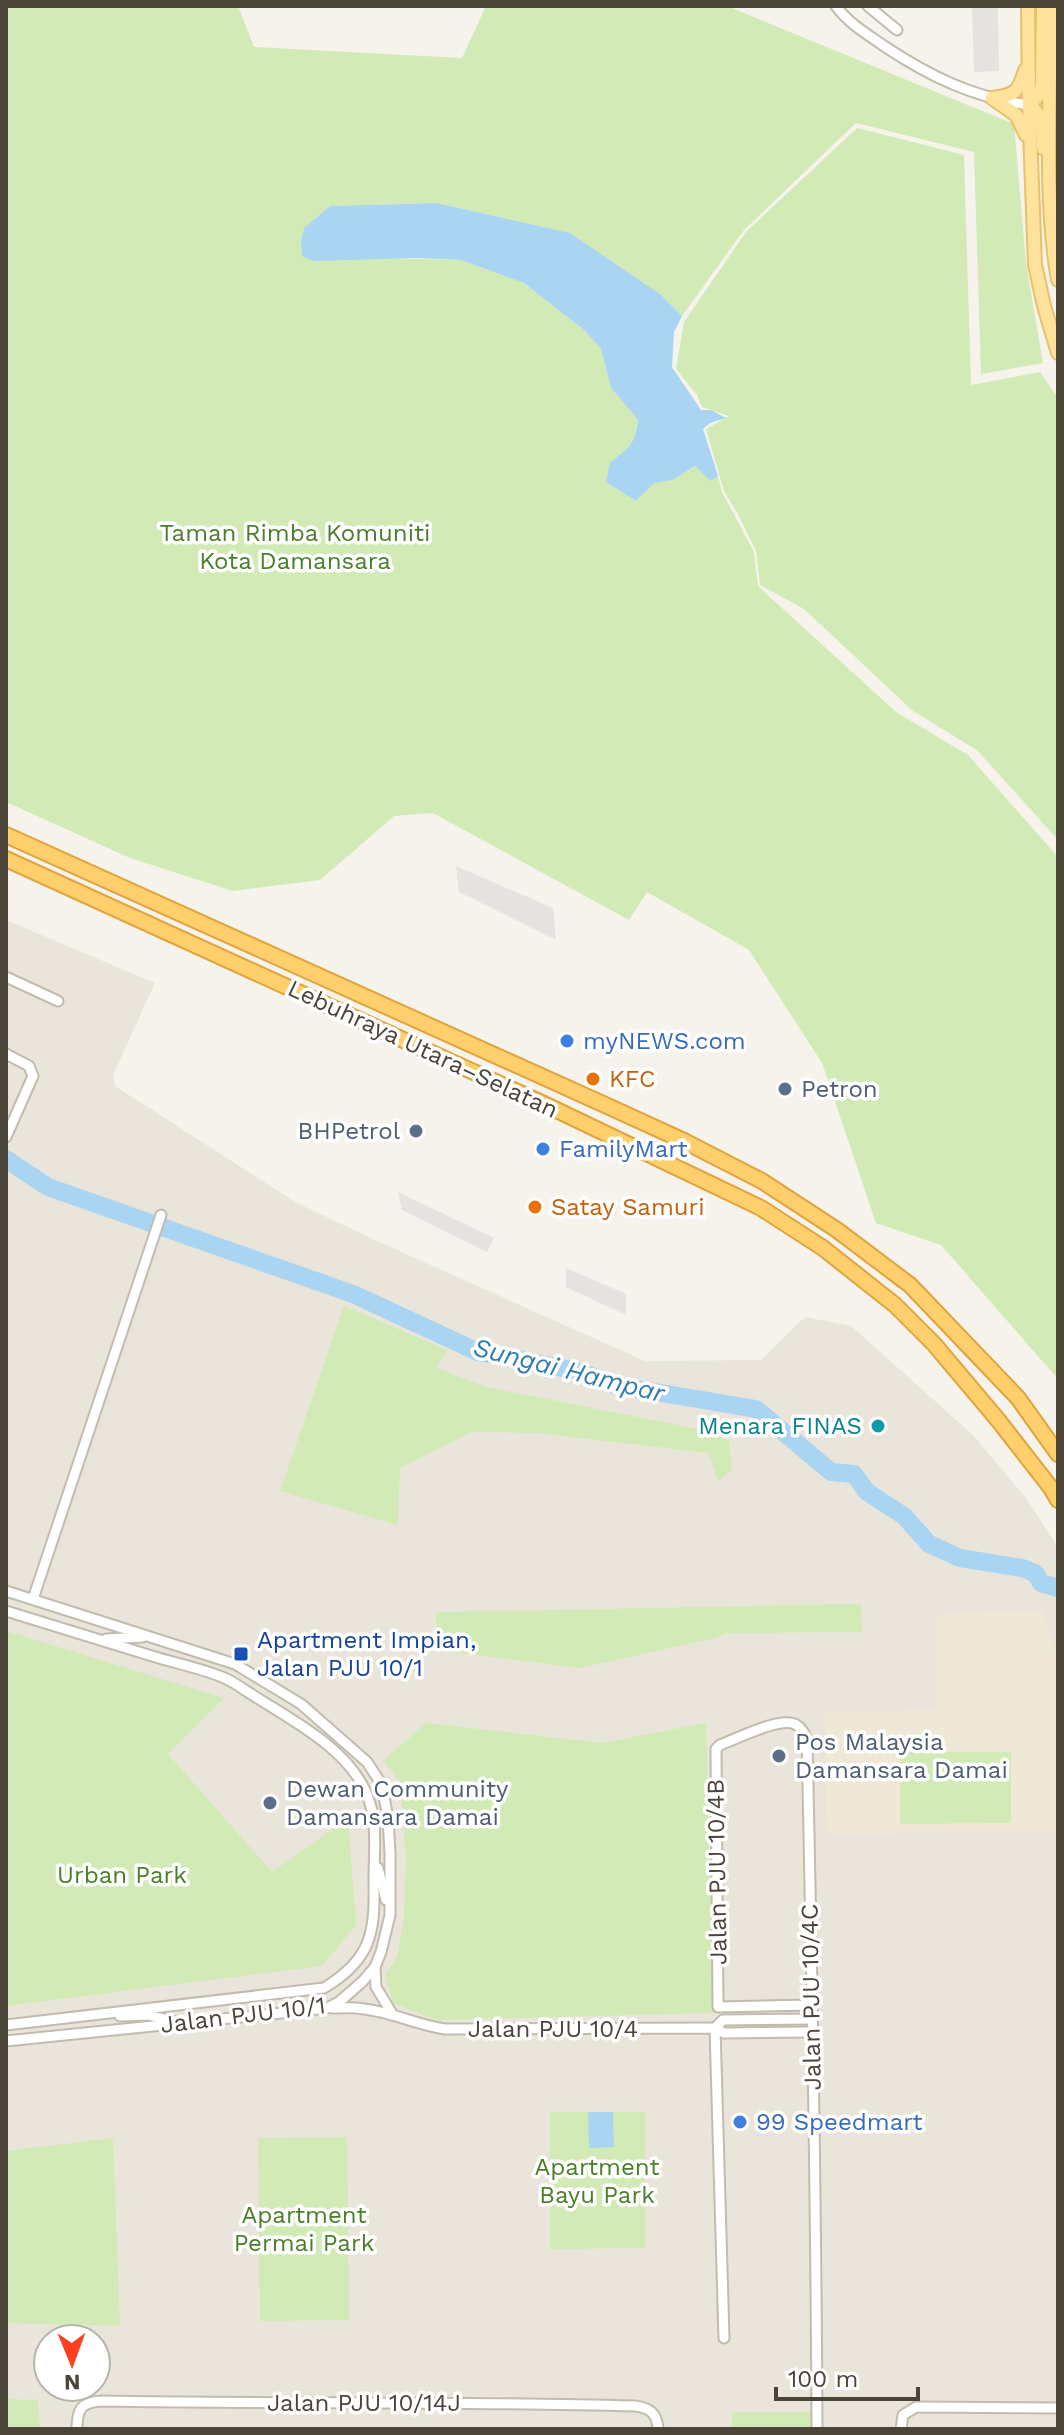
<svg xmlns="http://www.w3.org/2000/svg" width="1064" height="2435" font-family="'Work Sans',sans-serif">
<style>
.residential{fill:#eae5da;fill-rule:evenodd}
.education{fill:#efe8d6}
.green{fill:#d2eab5}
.parking{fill:#e5e3e0}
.water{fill:#a9d4f2}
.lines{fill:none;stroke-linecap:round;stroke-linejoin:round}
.river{stroke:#a9d4f2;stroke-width:18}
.minor-casing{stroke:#c2bbae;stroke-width:13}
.major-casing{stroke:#e6c16a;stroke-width:16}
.highway-casing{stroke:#e0a43c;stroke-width:18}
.minor{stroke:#fff;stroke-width:9}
.major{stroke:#ffe39c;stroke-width:12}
.highway{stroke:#ffcf6e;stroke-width:14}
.shop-dot{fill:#3f7fe0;stroke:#fff;stroke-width:3}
.food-dot{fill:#e8710a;stroke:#fff;stroke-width:3}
.service-dot{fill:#5c6f8a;stroke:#fff;stroke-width:3}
.culture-dot{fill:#0f9aa8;stroke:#fff;stroke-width:3}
.transit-dot{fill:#1a4fb4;stroke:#fff;stroke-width:3}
.labels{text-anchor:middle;stroke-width:7;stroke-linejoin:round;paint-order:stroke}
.park-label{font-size:24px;fill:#4a7f2a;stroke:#fff}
.shop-label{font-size:24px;fill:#366cbe;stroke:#fff;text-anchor:start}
.street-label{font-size:24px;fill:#4b4439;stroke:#fff}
.food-label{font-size:24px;fill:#c56008;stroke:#fff;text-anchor:start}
.service-label{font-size:24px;fill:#4e5e75;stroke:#fff;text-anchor:start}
.culture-label{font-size:24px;fill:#0d838f;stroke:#fff;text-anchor:end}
.transit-label{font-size:24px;fill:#164399;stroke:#fff;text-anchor:start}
.water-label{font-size:26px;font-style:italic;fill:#2e7ab2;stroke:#fff}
</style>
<rect width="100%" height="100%" fill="#f6f3ec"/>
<path class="residential" d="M6,920L155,983L113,1075L115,1086L295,1202L377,1241L645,1361L761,1360L805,1317L851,1326L973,1435L1026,1498L1058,1547V2429H6ZM48,2339H96V2387H48Z"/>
<path class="education" d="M1042,1610L1058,1657V1832L827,1834L825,1712L936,1710L935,1615Z"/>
<g class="green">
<path d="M6,6H238L254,47L462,58L486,6H727L1014,124L1026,264L1043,363L981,374L974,152L856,123L744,230L682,316L660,294L570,233L437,203L330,206L304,228L301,242L302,256L461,260L524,283L584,330L601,349L611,388L638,420C634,444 630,449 610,462L621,491L636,501L654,483L673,480L696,466L711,480L718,476L722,492L754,552L758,586L896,712L968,755L1058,857V1379L941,1245L876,1223L822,1063L749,950L647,892L629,920L433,813L394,816L320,880L233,891L130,858L6,802Z"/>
<path d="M857,128L964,155L971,385L1040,372L1058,398V840L977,750L913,711L804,609L760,585L756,551L738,514L724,491L706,429L729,416L702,407L697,395L676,369L684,322L746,232Z"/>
<path d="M344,1306L447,1350L436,1368L486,1387L708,1431L729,1441L732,1469L718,1482L709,1453L537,1433L472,1432L400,1468L398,1525L280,1491Z"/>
<path d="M861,1604L862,1632L726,1633L715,1638L580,1668L437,1650L436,1612Z"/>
<path d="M6,1631L224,1698L168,1754L272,1872L348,1818L356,1925L322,1966L6,2006Z"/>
<path d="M426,1723L602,1743L706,1723L714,2013L437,2020L393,2003L385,1975L397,1957L404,1919L406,1856L400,1783L384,1760Z"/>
<path d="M900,1752H1011V1823L900,1824Z"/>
<path d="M550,2112H645V2248L550,2249Z"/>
<path d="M347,2137L349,2320L260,2321L258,2138Z"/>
<path d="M113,2138L120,2326L6,2323V2151Z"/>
<path d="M6,2399L38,2400L40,2429H6Z"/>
<rect x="732" y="2412" width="78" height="17"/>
</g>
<g class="parking">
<path d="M972,6H998L999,71L974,72Z"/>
<path d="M456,866L553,908L556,940L459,892Z"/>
<path d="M398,1192L494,1238L487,1252L402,1210Z"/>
<path d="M566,1268L626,1294V1315L566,1287Z"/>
</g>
<g class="water">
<path d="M437,203L570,233L660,294L682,316L674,332L672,367L701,410H711L726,418L710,423L703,429L718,476L711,481L695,466L673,480L654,483L636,501L606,482L610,462C629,449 635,444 638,420L611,388L601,349L584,330L524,283L461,260L416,258L313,261L302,256L301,241L304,228L330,206Z"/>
<path d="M588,2112H613L614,2147L589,2148Z"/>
</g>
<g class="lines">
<path class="river" d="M6,1159L48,1187L353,1294L478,1352L578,1371L614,1385L756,1409L831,1472L854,1474L867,1492L904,1516L929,1544L960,1558L1022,1568L1035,1573L1041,1583L1058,1588"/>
<g class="minor-casing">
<g id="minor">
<path d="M836,6C848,23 867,34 884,46C929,76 974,98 1029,105"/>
<path d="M868,6L897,30"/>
<path d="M6,977L58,1001"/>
<path d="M6,1054L29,1066L33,1076L6,1137"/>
<path d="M6,1591L235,1664L301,1704L367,1762L382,1785L388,1819L390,1853V1915L381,1952L375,1967L362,1982L339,2002L327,2008L281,2013L6,2041"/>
<path d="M33,1599L161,1215"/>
<path d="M6,1611C55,1626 103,1641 152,1656C175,1663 200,1668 222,1677C235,1682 247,1692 259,1699C297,1723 350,1751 367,1795C378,1820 374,1853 374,1880C375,1933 372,1959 324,1988L6,2025"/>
<path d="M106,1639L143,1637"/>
<path d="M378,1868L386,1900"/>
<path d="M375,1967L376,1987L393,2015"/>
<path d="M812,2005L718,2007L716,1749L720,1745C736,1739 779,1717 795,1724C801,1727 804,1733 807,1739C812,1969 816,2199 817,2429"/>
<path d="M332,2008C342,2008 353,2007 364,2009C392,2012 417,2025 445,2029L715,2028L724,2033L812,2032"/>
<path d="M120,2016L148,2015L176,2022"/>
<path d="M715,2028L724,2338"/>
<path d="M715,2028L723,2020L812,2019"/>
<path d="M77,2429C77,2409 81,2402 102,2401C280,2404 457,2401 635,2406C650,2408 657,2413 658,2429"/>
<path d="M901,2429L903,2415L916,2407L1058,2408"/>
</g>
</g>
<g class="major-casing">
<g id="major">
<path d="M1028,6L1029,105L1035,265L1044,306L1058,353"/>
<path d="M1051,6C1051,95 1043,193 1058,280"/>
<path d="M992,98L1016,115L1026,135"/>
<path d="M992,98C1015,95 1018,93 1025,70"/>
<path d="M1029,105L1039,95L1042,86L1043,9"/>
<path d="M1029,105C1044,114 1042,132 1043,148"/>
</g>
</g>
<g class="highway-casing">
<g id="highway">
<path d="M6,835L603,1104L684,1141L762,1181L837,1230L910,1285L1018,1398L1058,1454"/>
<path d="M6,859L544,1104L761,1208L823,1248L895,1305L934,1344L998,1420L1051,1488L1058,1500"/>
</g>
</g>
<use href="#minor" class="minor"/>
<use href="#major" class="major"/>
<use href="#highway" class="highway"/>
</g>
<g class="shop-dot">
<circle cx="567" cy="1041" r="8"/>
<circle cx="543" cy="1149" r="8"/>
<circle cx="740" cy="2122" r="8"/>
</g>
<g class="food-dot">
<circle cx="593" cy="1079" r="8"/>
<circle cx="535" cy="1207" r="8"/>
</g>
<g class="service-dot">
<circle cx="785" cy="1089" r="8"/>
<circle cx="416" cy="1131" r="8"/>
<circle cx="779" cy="1756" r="8"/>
<circle cx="270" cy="1803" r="8"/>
</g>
<circle class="culture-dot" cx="878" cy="1426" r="8"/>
<rect class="transit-dot" x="233" y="1646" width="16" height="16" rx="4"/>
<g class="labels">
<g class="park-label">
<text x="295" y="541">Taman Rimba Komuniti<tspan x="295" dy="28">Kota Damansara</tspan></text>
<text x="122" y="1883">Urban Park</text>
<text x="597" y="2175">Apartment<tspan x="597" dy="28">Bayu Park</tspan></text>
<text x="304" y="2223">Apartment<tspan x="304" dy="28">Permai Park</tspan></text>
</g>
<g class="shop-label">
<text x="583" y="1049">myNEWS.com</text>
<text x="559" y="1157">FamilyMart</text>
<text x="756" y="2130">99 Speedmart</text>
</g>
<g class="street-label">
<text transform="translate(423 1049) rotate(25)" y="8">Lebuhraya Utara–Selatan</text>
<text transform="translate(717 1872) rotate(-91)" y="8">Jalan PJU 10/4B</text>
<text transform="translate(811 1997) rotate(-91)" y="8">Jalan PJU 10/4C</text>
<text transform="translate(243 2015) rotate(-7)" y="8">Jalan PJU 10/1</text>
<text x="553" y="2037">Jalan PJU 10/4</text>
<text x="364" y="2411">Jalan PJU 10/14J</text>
</g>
<g class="food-label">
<text x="609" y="1087">KFC</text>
<text x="551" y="1215">Satay Samuri</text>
</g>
<g class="service-label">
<text x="801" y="1097">Petron</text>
<text x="400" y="1139" text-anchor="end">BHPetrol</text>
<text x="795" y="1750">Pos Malaysia<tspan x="795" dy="28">Damansara Damai</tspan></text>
<text x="286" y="1797">Dewan Community<tspan x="286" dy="28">Damansara Damai</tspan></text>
</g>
<g class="culture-label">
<text x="862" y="1434">Menara FINAS</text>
</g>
<g class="transit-label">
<text x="257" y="1648">Apartment Impian,<tspan x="257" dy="28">Jalan PJU 10/1</tspan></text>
</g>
<g class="water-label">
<text transform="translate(569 1370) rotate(14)" y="9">Sungai Hampar</text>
</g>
</g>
<rect width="1064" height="2435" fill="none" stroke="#4b4439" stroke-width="16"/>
<g transform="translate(72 2363) rotate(179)"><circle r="38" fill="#ffffff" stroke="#b7b4b0" stroke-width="2"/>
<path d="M0-6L14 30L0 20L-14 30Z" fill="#fc3f1d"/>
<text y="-12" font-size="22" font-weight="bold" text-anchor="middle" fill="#4b4439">N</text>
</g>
<path d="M776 2387v12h142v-12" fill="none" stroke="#4b4439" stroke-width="4"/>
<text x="788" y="2387" font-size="24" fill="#4b4439" stroke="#ffffff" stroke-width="6" paint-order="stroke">100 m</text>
</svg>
